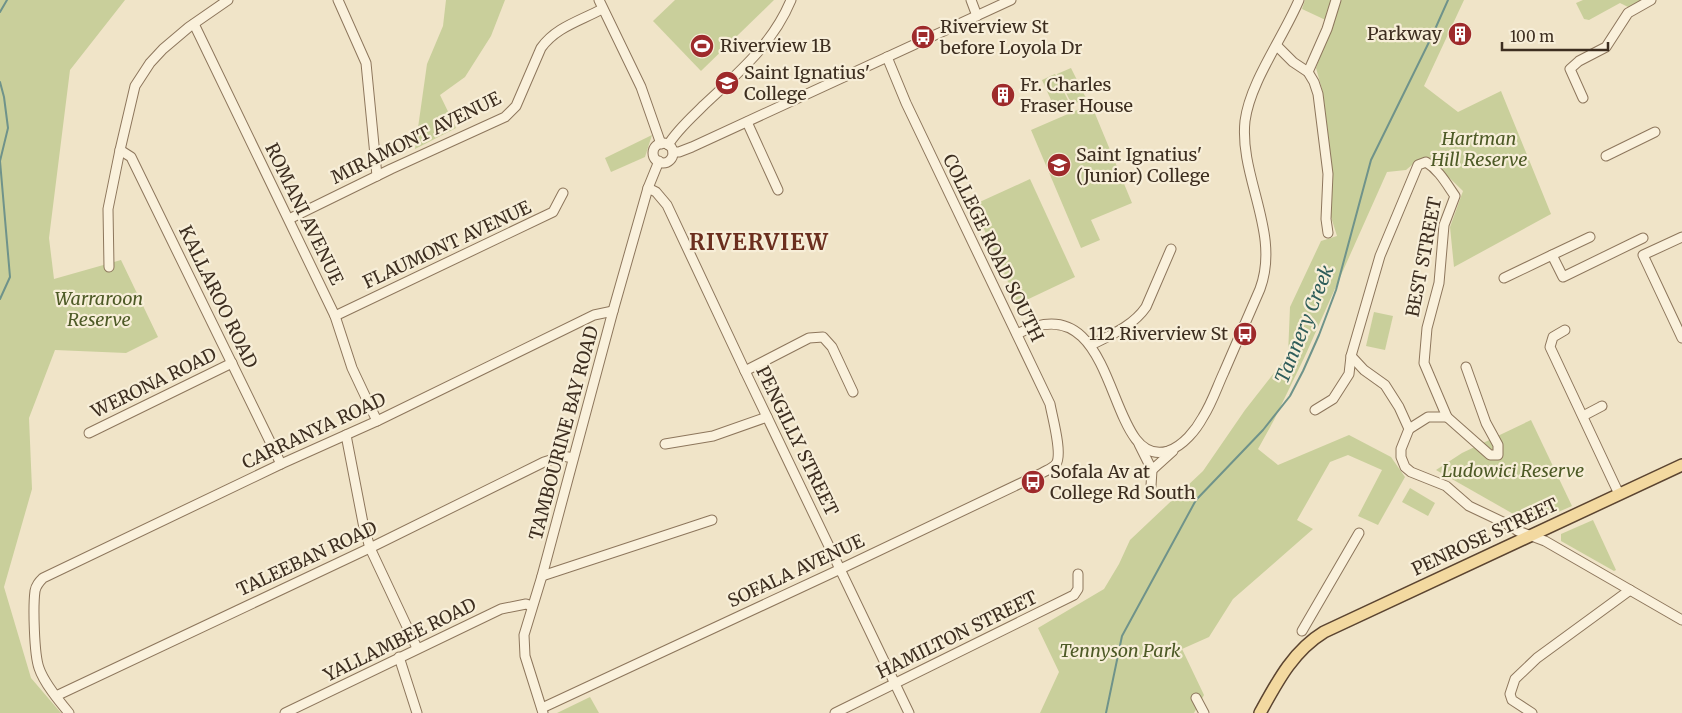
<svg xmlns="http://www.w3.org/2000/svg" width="1682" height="713" font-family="Merriweather,serif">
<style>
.green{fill:#c9cf9b}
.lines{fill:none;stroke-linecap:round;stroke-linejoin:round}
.stream{stroke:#6f938a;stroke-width:2}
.minor-casing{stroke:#8d765c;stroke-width:11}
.major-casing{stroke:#5b4430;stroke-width:14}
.minor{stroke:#faf1dc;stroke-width:9}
.major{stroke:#f3d9a0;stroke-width:11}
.labels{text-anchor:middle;stroke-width:4.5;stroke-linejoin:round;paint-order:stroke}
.poi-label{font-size:18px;fill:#3d2e20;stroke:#f7eed8;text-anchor:start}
.street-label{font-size:18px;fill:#3d2e20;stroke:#f7eed8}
.park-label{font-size:18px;font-style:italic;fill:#4d5a26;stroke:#f7eed8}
.water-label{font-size:19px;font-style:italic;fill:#2f5d5a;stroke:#f7eed8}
.district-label{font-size:22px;font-weight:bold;letter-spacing:1px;fill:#6b2e1e;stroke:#f7eed8}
</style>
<rect width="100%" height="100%" fill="#f0e4c8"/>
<g class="green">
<path d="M0,0H125L70,70L49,238L54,279L121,260L158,337L126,353L55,350L29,418L32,489L4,587L31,678L61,713H0Z"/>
<path d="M446,0H505L491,36L465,77L440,95L456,128L415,149L427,64L443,26Z"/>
<path d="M675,0H774L701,71L653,21Z"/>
<path d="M1305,0H1464L1424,86L1458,112L1501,91L1551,214L1454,267L1450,227L1463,191L1433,162L1419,159L1406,170L1387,172L1305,356L1274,420L1258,449L1278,465L1349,435L1391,457L1405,477L1378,525L1358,516L1382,470L1348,455L1330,462L1297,520L1313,529L1233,599L1209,637L1182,649L1204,695L1194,713H1040L1059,672L1038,628L1104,589L1119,564L1130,540L1203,471L1245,410L1288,355L1290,307L1321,241L1337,236L1331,217L1332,167L1323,93L1316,68L1332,23L1302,9Z"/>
<path d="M1583,0H1643L1630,8L1620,3L1589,20L1584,19L1576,3Z"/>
<path d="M1071,68L1086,98L1072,105L1057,74Z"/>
<path d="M1055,74L1070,104L1056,111L1042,80Z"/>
<path d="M1091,104L1132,203L1091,220L1100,240L1081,248L1031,130Z"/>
<path d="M652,135L645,157L611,172L605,158Z"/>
<path d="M1030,179L1075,277L1018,304L973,205Z"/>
<path d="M1374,312L1393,316L1385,350L1366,346Z"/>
<path d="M1531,420L1572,506L1531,524L1436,470L1462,453Z"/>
<path d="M1410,488L1435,503L1428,516L1402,502Z"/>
<path d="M1593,520L1616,570L1614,571L1561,541V534Z"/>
<path d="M590,697L599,713H557Z"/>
</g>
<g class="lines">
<g class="stream">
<path d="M0,12L7,0"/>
<path d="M0,82L4,97L8,128L0,161L10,277L0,299"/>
<path d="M1106,713L1122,636L1196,500L1263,430L1290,396L1303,371L1319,335L1336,290L1371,160L1432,36L1448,0"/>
</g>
<g class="minor-casing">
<g id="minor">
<path d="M338,0L366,63L377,176"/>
<path d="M599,0L641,87L661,144"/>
<path d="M971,0L977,16"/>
<path d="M194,24L335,316L352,368L377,421"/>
<path d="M1277,46L1293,62L1308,72L1314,82L1318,94L1328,174L1326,219L1328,233"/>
<path d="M1308,72L1327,29L1336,0"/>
<path d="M1583,98L1570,69L1579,61L1606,47L1628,13L1651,0"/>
<path d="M747,122L778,190"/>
<circle cx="663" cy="153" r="10"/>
<path d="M668,145C677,130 692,117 704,105C738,73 773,44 791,0"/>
<path d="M120,150L131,157L281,464"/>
<path d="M673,152H679L692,147L1011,0"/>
<path d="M1606,156L1655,132"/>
<path d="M648,188L656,192L667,205L745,371L909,713"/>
<path d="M289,219L391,169L505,117L516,106L541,48C556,27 580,21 602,9"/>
<path d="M1682,237L1643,255L1682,338"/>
<path d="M1552,255L1590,237"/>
<path d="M109,267L108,209L120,150L135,86L150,63L163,49L189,27L228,0"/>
<path d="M1504,278L1552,255L1563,277L1643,238"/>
<path d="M335,316L553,212L563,193"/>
<path d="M1565,330L1553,337L1550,347L1619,494"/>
<path d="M1017,334C1123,279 1103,471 1168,451C1183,446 1196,430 1203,417C1212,403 1217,387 1224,372C1236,344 1248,317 1260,289C1281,233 1239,177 1245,121C1250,82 1283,38 1299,0"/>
<path d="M1091,345C1111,335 1133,326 1146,307L1171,249"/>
<path d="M1351,356L1364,370L1385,385L1399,407L1409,429L1401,449V457L1405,467L1411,472L1446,486L1469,506L1507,524L1518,531L1545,541L1682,620"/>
<path d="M745,371L809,338L823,337L832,347L853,392"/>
<path d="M1315,410L1333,399L1349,374L1351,356L1380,256L1418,165L1426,162C1439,170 1446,183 1455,196L1444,225L1439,283L1427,328L1424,363L1447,417L1490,455H1498V445L1486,423L1466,367"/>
<path d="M1583,416L1602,406"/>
<path d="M1409,429L1428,417H1447"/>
<path d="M89,433L232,363"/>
<path d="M346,435L363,523L370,548L417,648"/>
<path d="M665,444L713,436L767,417"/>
<path d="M1139,444L1152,470L1173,451"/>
<path d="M1151,486L1152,470"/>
<path d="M542,576L712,520"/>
<path d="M1302,631L1359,533"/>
<path d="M399,657L417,713"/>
<path d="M56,696L374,546L544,462L563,456L573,458"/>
<path d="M1196,698L1204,713"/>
<path d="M542,708L832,573L1042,473C1047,470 1053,468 1056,464C1063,454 1052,416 1050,404L906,103L887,57"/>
<path d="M69,713C59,701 44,683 39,668C34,654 33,606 35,591C36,585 39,582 43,578L281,464L377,421L594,315L613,311"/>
<path d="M285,713L501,609L526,604L532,606"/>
<path d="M543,713L525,656L524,635L542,576L613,311L648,188L659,161"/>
<path d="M835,713L1074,595L1078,589V574"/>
<path d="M1532,713L1512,700L1510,694L1515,679L1537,658L1630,590"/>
</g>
</g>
<g class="major-casing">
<path id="major" d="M1260,713C1277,682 1293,651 1324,632L1682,465"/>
</g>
<use href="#minor" class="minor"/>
<use href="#major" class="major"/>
</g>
<defs>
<g id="building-disc" transform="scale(1.25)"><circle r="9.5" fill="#9e2a2b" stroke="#f7eed8"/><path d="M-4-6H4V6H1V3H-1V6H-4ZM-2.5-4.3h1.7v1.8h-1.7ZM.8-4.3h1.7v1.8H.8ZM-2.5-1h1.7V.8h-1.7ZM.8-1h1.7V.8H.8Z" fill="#fff"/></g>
<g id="bus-disc" transform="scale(1.25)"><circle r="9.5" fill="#9e2a2b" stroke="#f7eed8"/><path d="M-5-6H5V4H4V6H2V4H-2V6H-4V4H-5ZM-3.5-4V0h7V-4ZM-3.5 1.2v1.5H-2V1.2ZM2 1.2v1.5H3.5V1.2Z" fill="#fff"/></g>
<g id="stadium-disc" transform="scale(1.25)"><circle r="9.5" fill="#9e2a2b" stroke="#f7eed8"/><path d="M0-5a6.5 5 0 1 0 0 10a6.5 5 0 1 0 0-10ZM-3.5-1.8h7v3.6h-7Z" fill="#fff"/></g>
<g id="school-disc" transform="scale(1.25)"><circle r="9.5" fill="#9e2a2b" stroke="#f7eed8"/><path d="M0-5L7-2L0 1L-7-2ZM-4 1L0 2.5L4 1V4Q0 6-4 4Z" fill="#fff"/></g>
</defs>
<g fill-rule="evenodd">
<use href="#building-disc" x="1460" y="34"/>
<use href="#bus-disc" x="923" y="37"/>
<use href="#stadium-disc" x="702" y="46"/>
<use href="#school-disc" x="727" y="83"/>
<use href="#building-disc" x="1003" y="95"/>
<use href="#school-disc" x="1059" y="165"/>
<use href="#bus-disc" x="1245" y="334"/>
<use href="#bus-disc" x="1033" y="482"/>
</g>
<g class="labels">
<g class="poi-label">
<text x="940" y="33">Riverview St<tspan x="940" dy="21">before Loyola Dr</tspan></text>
<text x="1442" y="40" text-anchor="end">Parkway</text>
<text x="720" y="52">Riverview 1B</text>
<text x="744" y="79">Saint Ignatius'<tspan x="744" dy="21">College</tspan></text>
<text x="1020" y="91">Fr. Charles<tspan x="1020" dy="21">Fraser House</tspan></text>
<text x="1076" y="161">Saint Ignatius'<tspan x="1076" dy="21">(Junior) College</tspan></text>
<text x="1228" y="340" text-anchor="end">112 Riverview St</text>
<text x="1050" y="478">Sofala Av at<tspan x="1050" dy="21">College Rd South</tspan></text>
</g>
<g class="street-label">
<text transform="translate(416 138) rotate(-26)" y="6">MIRAMONT AVENUE</text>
<text transform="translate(304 214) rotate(64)" y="6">ROMANI AVENUE</text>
<text transform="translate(447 245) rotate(-25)" y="6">FLAUMONT AVENUE</text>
<text transform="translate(993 248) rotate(64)" y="6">COLLEGE ROAD SOUTH</text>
<text transform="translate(1424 257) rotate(-79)" y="6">BEST STREET</text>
<text transform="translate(218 297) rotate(64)" y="6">KALLAROO ROAD</text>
<text transform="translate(154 383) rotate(-26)" y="6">WERONA ROAD</text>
<text transform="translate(314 431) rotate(-25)" y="6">CARRANYA ROAD</text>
<text transform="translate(564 433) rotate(-75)" y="6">TAMBOURINE BAY ROAD</text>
<text transform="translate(797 441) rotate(64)" y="6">PENGILLY STREET</text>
<text transform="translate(1485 537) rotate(-25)" y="6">PENROSE STREET</text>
<text transform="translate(307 559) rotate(-25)" y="6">TALEEBAN ROAD</text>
<text transform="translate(796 571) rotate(-25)" y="6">SOFALA AVENUE</text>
<text transform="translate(957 635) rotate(-26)" y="6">HAMILTON STREET</text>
<text transform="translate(400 640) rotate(-26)" y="6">YALLAMBEE ROAD</text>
</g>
<g class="park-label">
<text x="1479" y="145">Hartman<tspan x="1479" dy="21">Hill Reserve</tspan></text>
<text x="99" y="305">Warraroon<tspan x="99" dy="21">Reserve</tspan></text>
<text x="1513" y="477">Ludowici Reserve</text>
<text x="1120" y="657">Tennyson Park</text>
</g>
<g class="water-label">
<text transform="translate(1304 324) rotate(-68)" y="7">Tannery Creek</text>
</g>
<g class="district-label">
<text x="759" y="250">RIVERVIEW</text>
</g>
</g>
<path d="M1502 42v8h106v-8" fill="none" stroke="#3d2e20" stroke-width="2.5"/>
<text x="1510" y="42" font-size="15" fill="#3d2e20" stroke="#f7eed8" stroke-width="4" paint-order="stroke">100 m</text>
</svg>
